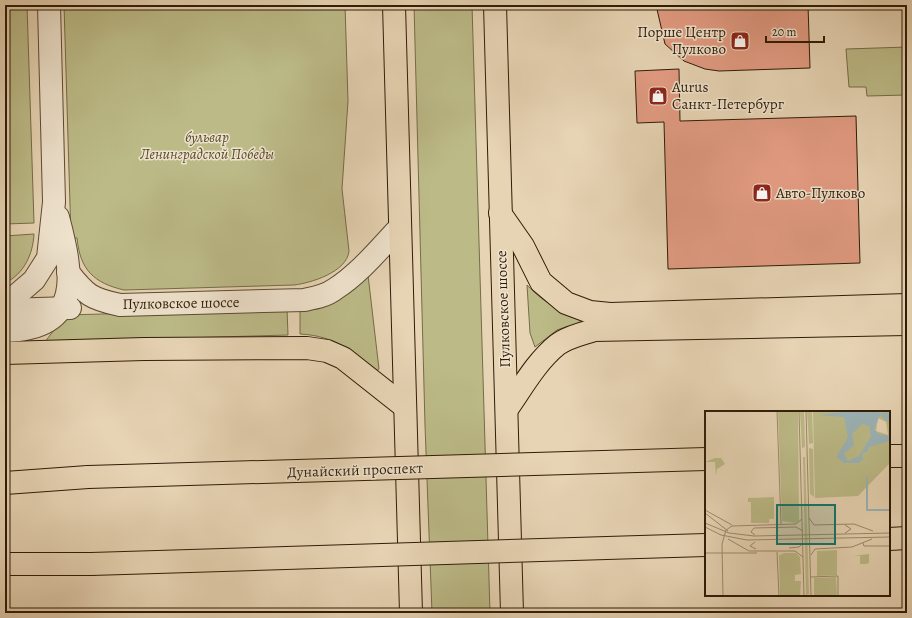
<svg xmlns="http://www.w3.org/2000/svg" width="912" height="618" font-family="Alegreya,serif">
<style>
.green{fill:#bcbb88;stroke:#766c48}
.building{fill:#e29b82;stroke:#2f1c07}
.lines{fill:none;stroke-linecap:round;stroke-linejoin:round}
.minor-casing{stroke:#5d4a32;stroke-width:24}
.major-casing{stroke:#2f1c07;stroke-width:24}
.minor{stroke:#efe3ce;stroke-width:22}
.major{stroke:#e7d4b4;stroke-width:22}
.major-bridge-casing{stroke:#2f1c07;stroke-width:24;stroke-linecap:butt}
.major-bridge{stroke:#e7d4b4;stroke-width:22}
.labels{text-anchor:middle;stroke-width:3;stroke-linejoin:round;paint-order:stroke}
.poi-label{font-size:15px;fill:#2f1c07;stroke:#efe3ce;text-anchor:start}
.park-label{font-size:15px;font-style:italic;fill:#594c2e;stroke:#efe3ce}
.street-label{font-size:15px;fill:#2f1c07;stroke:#efe3ce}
.inset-river{fill:none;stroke:#9cb5b9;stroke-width:2}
.inset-road{fill:none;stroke:#9d8a6f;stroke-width:1}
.view{fill:#0f766e;fill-opacity:0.15;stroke:#0f766e;stroke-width:2}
.inset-edge{fill:none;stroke:#2f1c07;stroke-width:2}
</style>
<rect width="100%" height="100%" fill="#e7d4b4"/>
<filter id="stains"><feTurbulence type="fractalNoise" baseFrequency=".005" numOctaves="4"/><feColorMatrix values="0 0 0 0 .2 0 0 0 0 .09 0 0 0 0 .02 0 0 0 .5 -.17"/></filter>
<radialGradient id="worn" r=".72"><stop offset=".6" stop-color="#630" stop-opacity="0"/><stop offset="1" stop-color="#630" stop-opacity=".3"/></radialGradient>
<g class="green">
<path d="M5,5H27L34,223L5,224Z"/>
<path d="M64,5H345L348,101L342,189L349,251C347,272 311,283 294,285L124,290C94,283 80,270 77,238H71Z"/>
<path d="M414,5H472L490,613H432L425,425Z"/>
<path d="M907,47V95L867,96L866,87H849L846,49Z"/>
<path d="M34,234C33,254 24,274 5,283V236Z"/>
<path d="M368,275L379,369L376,371C351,350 335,336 300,334V308Z"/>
<path d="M527,285C546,305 562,312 588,319L557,330L535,347L530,333Z"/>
<path d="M287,309L288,335L45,342L65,315Z"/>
</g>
<g class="building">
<path d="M656,5H808L810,68L719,71L705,69L684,61L665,44Z"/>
<path d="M679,69L680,121L856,116L860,263L668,269L664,122L637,123L635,71Z"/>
</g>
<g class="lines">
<g class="minor-casing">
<g id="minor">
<path d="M68,272C86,295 91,299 120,305L304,300C314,298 326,296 335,289C360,273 380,248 400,227"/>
<path d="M5,305L34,280L48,258L54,202L49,5"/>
<path d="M5,310L70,308"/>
<path d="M5,331C84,329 73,274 58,217"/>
</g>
</g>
<g class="major-casing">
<g id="major">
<path d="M394,5L411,613"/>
<path d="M495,5L512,613"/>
<path d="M500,213L523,246L541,282L566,303L590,312L610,314L907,305"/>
<path d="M5,353L144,349L307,348L327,351L343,358L405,407"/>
<path d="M507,409C522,388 536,362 557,345C567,337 582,334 594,330L907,324"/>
<path d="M889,456H907"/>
<path d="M5,483L88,477"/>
<path d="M889,539L907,538"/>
<path d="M5,564H91"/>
</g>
</g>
<use href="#minor" class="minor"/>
<use href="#major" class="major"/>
<g class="major-bridge-casing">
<g id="major-bridge">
<path d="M88,477L706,459"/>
<path d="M91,564L706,545"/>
</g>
</g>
<use href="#major-bridge" class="major-bridge"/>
</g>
<defs>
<g id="shop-square" transform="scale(1)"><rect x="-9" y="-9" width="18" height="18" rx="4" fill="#8f2418" stroke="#efe3ce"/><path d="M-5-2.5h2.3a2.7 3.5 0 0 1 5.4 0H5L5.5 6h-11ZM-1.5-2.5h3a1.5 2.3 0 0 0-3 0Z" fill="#fff"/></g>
</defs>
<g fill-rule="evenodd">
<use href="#shop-square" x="740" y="41"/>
<use href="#shop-square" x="658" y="96"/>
<use href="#shop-square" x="762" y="193"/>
</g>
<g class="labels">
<g class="poi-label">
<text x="726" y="37" text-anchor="end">Порше Центр<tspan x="726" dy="17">Пулково</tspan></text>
<text x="672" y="92">Aurus<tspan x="672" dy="17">Санкт-Петербург</tspan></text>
<text x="776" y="198">Авто-Пулково</text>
</g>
<g class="park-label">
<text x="207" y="142">бульвар<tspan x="207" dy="17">Ленинградской Победы</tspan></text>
</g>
<g class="street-label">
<text transform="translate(181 303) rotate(-1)" y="5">Пулковское шоссе</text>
<text transform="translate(503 309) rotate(-92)" y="5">Пулковское шоссе</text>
<text transform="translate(355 470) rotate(-2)" y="5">Дунайский проспект</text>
</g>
</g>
<g transform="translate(705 411)">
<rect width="185" height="185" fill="#e7d4b4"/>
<path d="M73,0H93L94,110L91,112L77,110ZM95,0H99L100,36L97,37ZM102,0H107L108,32L104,33ZM108,0H185V52L153,85L110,87ZM173,7L181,11L183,24L171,20ZM104,37L108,38L109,86L105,83ZM98,46H100L101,77L104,183L101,184ZM10,47H16L20,53L12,58L11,65L10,51H0ZM69,86V108H64V112H46V91H43V87ZM132,139V164L112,165V140ZM76,142H91L95,146L96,163L90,164V170H96L95,185H75L74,144L79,143ZM164,143V152L161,153H155V145H148ZM131,166L132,185H109V167Z" fill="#bcbb88" fill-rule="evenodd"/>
<path d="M146,0H172L176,3L181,0L185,5V16L183,11L175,4L169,18L174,23L185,25V30L164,36L162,41L157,42L158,48L154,52H139L131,46L143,26L139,6L114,4ZM157,13L164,15L166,25L154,45L143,50L139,43L149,34L147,23Z" fill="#9cb5b9" fill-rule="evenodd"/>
<path class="inset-river" d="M162,66V99H185"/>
<path class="inset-road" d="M72,0L76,113M94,0L99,185M101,0L106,185M0,99L27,114M0,102L23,120M104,107L109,114L149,113L168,120M0,112L24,122L49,125L185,122M0,116L16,124L42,129L185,126M140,122L146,118L140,114M50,124L46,121L49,117L91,116L98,120M23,128L44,140H90L98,146M50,131L45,135L51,138M158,132L159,135H185M84,137L94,136L98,132M72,141L74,185M0,142H52M106,144L110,138L147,136L167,128M105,166L133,165V185M18,185L17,133L21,119L27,115L91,113L97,108"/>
<path class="view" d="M72,94H130V133H72Z"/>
<rect width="185" height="185" class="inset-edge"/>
</g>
<rect width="912" height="618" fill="none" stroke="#e7d4b4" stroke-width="20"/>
<rect x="6" y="6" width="900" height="606" fill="none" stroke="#2f1c07" stroke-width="2"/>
<rect x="10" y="10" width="892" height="598" fill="none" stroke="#2f1c07"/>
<path d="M766 36v6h58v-6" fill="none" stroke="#2f1c07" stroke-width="2"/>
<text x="772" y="36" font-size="12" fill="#2f1c07" stroke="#efe3ce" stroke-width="3" paint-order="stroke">20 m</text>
<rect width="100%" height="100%" filter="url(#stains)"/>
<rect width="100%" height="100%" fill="url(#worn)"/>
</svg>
